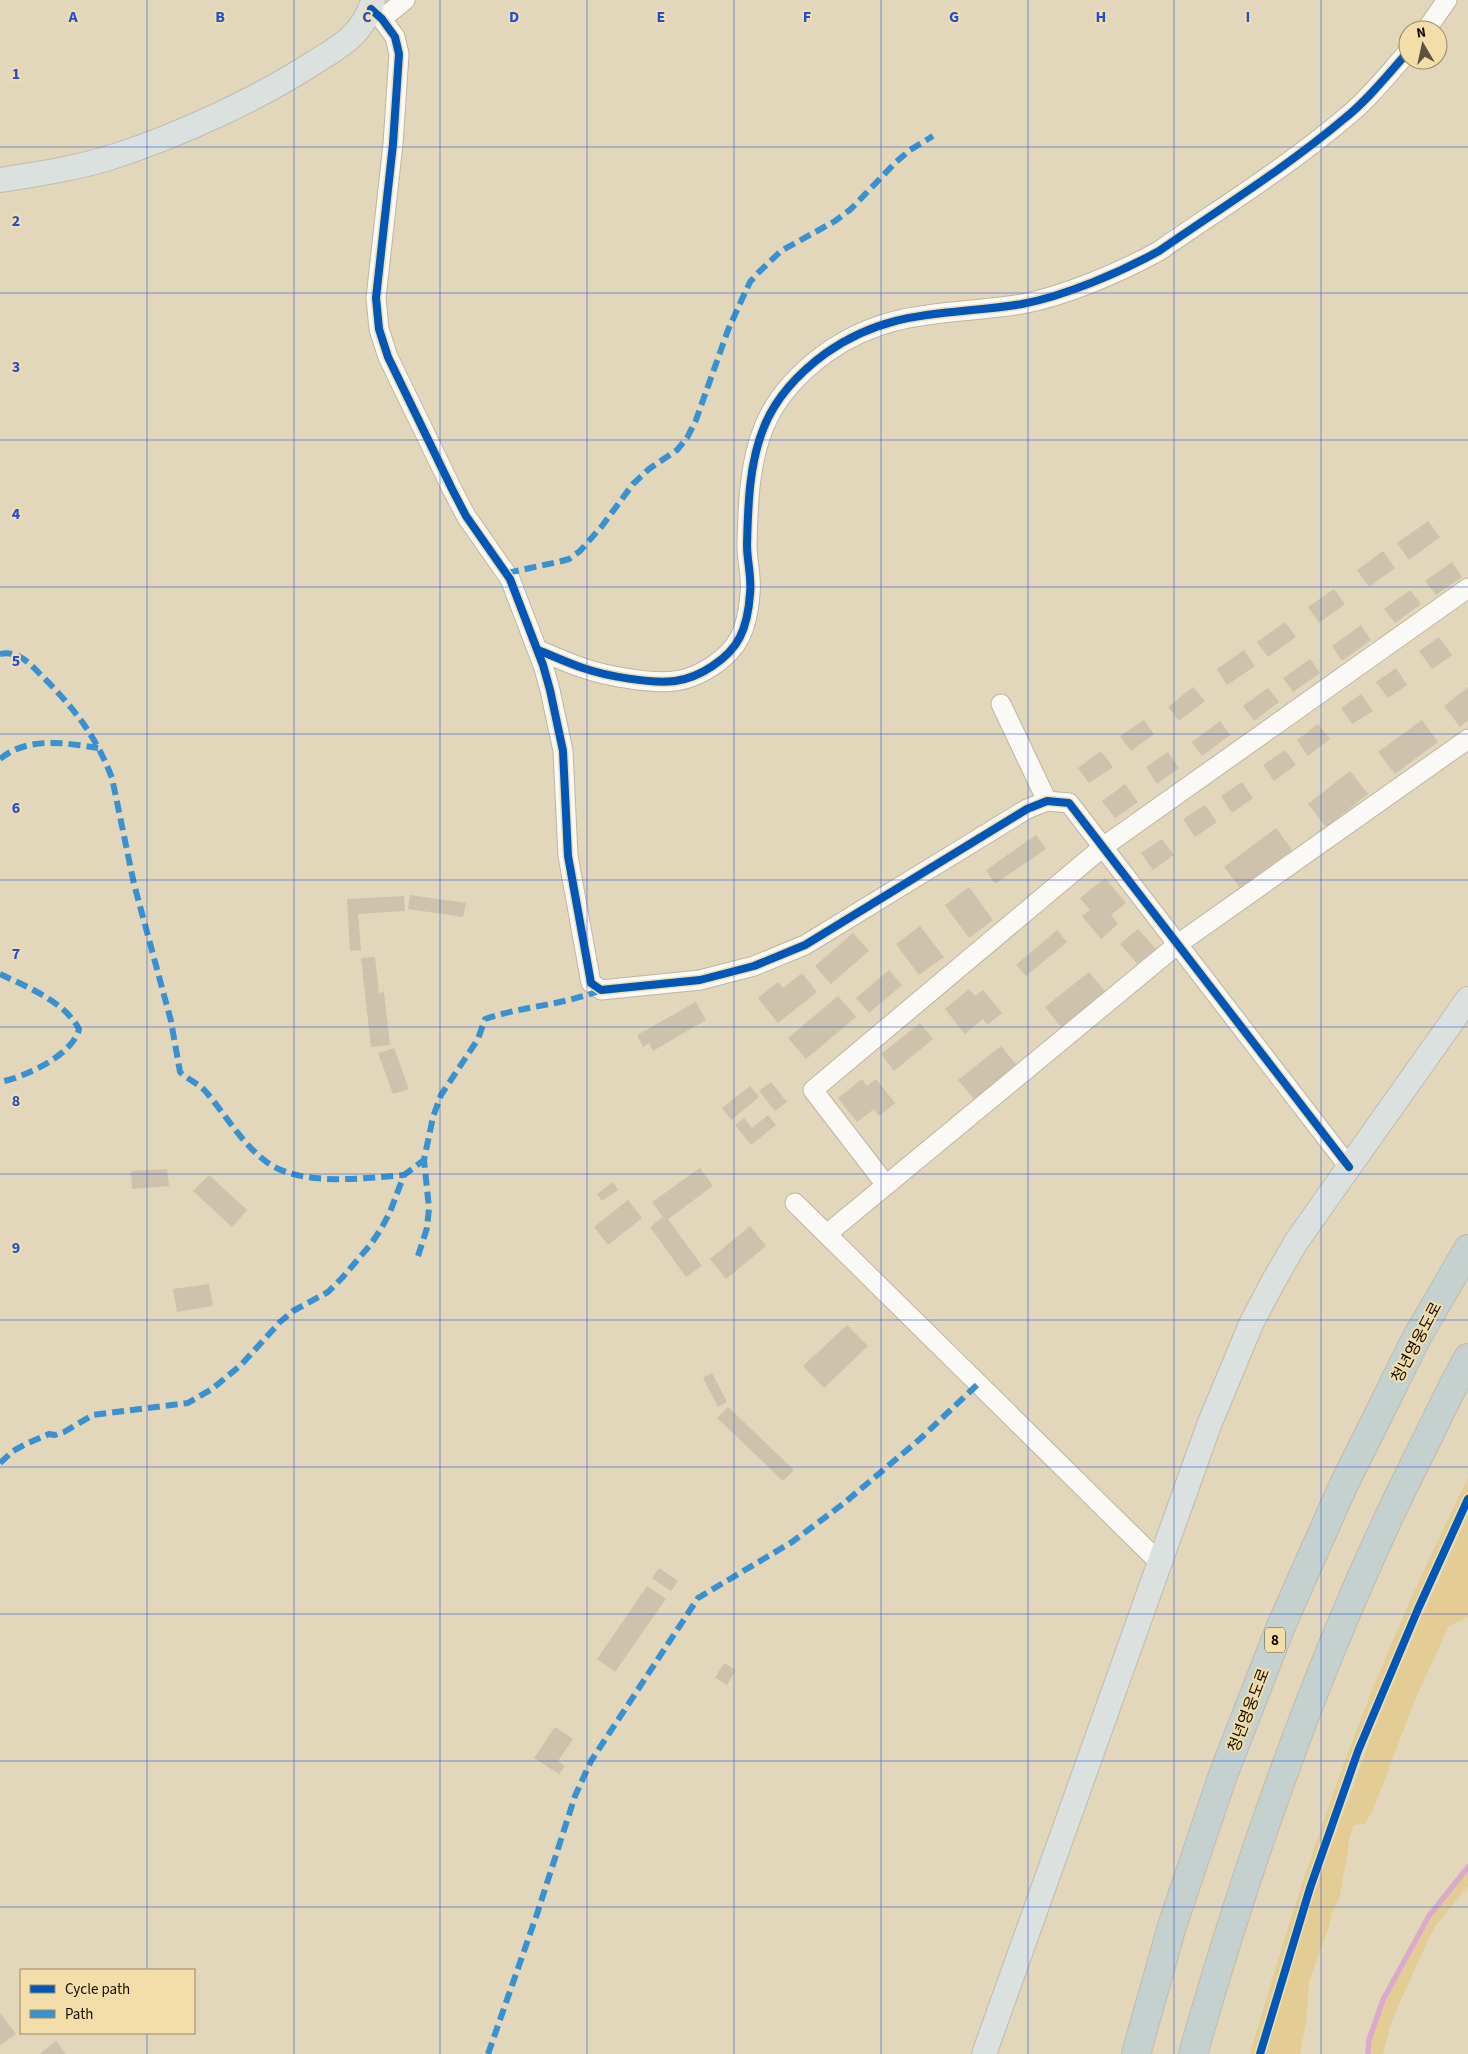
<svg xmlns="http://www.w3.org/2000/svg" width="1468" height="2054" font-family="'Source Sans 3','Noto Sans KR',sans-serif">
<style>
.green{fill:#e3cd95}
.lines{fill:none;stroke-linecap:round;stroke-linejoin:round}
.stream{stroke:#daaacb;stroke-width:5.5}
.building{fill:#cec2ac}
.minor-casing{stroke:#beb69f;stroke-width:21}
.major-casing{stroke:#c1bbaf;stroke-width:26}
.highway-casing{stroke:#c1bbaf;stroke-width:30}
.minor{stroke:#fbf9f5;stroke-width:19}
.major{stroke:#dae1de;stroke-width:24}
.highway{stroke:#c4d1ce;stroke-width:28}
.quiet{stroke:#3891d0;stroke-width:6;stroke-dasharray:12 6;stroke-linecap:butt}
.cycleway-casing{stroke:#f3dea9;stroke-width:11}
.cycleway{stroke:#0057b8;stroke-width:8}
.grid{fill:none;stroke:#1d4ed8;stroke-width:1;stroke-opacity:0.55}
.labels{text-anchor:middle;stroke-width:4;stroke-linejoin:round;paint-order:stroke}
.shield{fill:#f3dea9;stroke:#564a33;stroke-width:1}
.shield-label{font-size:15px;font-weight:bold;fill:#120b00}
.street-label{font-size:16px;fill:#120b00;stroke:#f3dea9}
.grid-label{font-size:16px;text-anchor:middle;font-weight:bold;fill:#1d4ed8;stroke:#f3dea9;stroke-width:4;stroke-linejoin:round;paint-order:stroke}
</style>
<rect width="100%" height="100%" fill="#e2d7ba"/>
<g class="green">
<path d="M1468,1478V1493L1437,1557L1357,1746L1289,1943L1256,2054H1250C1280,1950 1313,1846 1351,1745C1385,1654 1425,1565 1468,1478Z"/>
<path d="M1468,1515V1617L1449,1626L1417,1695L1373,1810L1365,1824L1354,1825L1350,1836L1340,1896L1332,1912L1328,1930L1309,1982L1306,2022L1300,2054H1264L1310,1904L1377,1721L1416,1629Z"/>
<path d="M1468,1871V1886L1434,1928L1417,1964L1391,2023L1383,2054H1371L1372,2040L1386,2001L1432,1917Z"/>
</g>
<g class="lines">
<path class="stream" d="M1368,2054L1369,2040L1383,2000L1429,1916L1468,1867"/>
</g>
<g class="building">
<path d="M1428,521L1440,537L1409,560L1397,543Z"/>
<path d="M1383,551L1395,568L1369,587L1357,570Z"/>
<path d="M1452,562L1462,577L1436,595L1425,581Z"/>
<path d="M1334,589L1345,604L1319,623L1308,607Z"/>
<path d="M1410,590L1421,604L1395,623L1384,609Z"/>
<path d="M1285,622L1296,637L1268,657L1257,642Z"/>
<path d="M1361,625L1371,640L1342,661L1332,646Z"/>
<path d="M1439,637L1452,655L1432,669L1419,651Z"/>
<path d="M1244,650L1255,666L1227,685L1217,669Z"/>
<path d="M1310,659L1320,673L1293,692L1283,678Z"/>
<path d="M1396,668L1407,685L1388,698L1376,682Z"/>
<path d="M1193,687L1205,701L1179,721L1168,707Z"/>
<path d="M1468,687V720L1460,727L1444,706Z"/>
<path d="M1268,688L1279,702L1254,721L1243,706Z"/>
<path d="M1361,694L1373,711L1352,724L1341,708Z"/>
<path d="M1144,720L1154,734L1131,751L1120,736Z"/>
<path d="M1422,720L1438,742L1395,774L1378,752Z"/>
<path d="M1220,721L1230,735L1202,756L1192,742Z"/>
<path d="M1318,724L1330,739L1308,756L1297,740Z"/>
<path d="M1285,750L1296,765L1274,781L1263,765Z"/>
<path d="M1101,751L1113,767L1089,783L1078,768Z"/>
<path d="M1168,752L1179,768L1157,784L1146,767Z"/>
<path d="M1350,771L1368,794L1326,827L1308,804Z"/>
<path d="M1242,782L1253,798L1232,813L1221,796Z"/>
<path d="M1125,784L1138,802L1115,818L1102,801Z"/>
<path d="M1205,805L1217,822L1195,837L1183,819Z"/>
<path d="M1276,828L1292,850L1240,888L1224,867Z"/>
<path d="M1036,835L1046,849L995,884L986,870Z"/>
<path d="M1162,839L1174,855L1153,870L1141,853Z"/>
<path d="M1105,878L1126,903L1111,915L1118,924L1101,939L1082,916L1090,910L1080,898Z"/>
<path d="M969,887L993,920L969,938L945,905Z"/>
<path d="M410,895L466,903L463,917L408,909Z"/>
<path d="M404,896L405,911L358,914L361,950L350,951L347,899Z"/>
<path d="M920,926L944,957L919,975L896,944Z"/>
<path d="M1138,929L1161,955L1143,970L1120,944Z"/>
<path d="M1057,930L1067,942L1026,976L1016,965Z"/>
<path d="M853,933L869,951L831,984L815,966Z"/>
<path d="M375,957L379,993L384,992L390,1045L371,1047L361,958Z"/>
<path d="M889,970L902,985L869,1013L856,998Z"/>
<path d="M1089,972L1108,995L1064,1031L1045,1007Z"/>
<path d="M802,973L817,992L778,1023L758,998L778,982L783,988Z"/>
<path d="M969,989L975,996L983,990L1002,1013L987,1025L983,1019L965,1034L945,1009Z"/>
<path d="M838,996L856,1017L806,1059L788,1038Z"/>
<path d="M696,1002L706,1020L653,1051L649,1043L643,1047L637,1035Z"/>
<path d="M920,1023L933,1039L894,1071L881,1054Z"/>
<path d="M1001,1046L1021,1070L978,1104L958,1080Z"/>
<path d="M394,1048L409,1089L393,1094L378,1053Z"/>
<path d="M862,1079L867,1086L876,1079L895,1103L879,1116L874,1109L857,1122L838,1098Z"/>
<path d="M771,1082L787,1102L775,1111L759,1091Z"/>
<path d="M750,1086L759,1097L731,1120L722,1108Z"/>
<path d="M768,1115L776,1125L751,1145L735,1125L744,1118L752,1128Z"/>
<path d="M700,1168L713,1186L668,1219L702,1266L686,1277L650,1227L663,1217L652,1202Z"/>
<path d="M167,1169L169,1186L132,1189L131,1171Z"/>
<path d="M209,1175L247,1210L232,1227L193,1191Z"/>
<path d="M613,1182L618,1190L602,1201L597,1194Z"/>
<path d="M628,1200L642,1218L608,1245L594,1227Z"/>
<path d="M750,1226L766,1246L726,1279L710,1259Z"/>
<path d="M209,1284L213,1306L177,1312L173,1289Z"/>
<path d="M847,1325L868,1346L824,1388L803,1366Z"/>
<path d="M712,1373L727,1402L718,1407L703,1378Z"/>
<path d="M728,1407L794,1470L783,1481L717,1418Z"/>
<path d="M659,1568L678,1581L671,1591L652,1578Z"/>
<path d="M647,1586L666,1599L615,1672L597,1659Z"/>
<path d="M724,1663L736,1670L727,1685L715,1678Z"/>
<path d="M555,1727L573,1739L558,1761L565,1766L559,1774L534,1758Z"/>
<path d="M0,2013L16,2034L0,2045Z"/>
<path d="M56,2041L66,2054H40Z"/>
</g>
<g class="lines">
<g class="minor-casing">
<g id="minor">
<path d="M371,9L382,19L395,37L399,54L393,144L376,298L379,329L388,357L452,489L466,516L510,579L543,665L550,690L563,751L568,856L591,983L601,990L700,980L754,966L805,945L1027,809L1047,801L1069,803L1349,1167"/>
<path d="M382,19L405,0"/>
<path d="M1426,30L1447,0"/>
<path d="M538,650C553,656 568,663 583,668C606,676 651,684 675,681C699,678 729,659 740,637C746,625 749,608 750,594C752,578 747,561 747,545C748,506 749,463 764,427C776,397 800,372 826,353C891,307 949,316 1022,304C1065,296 1121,272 1159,251C1221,208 1287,167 1345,118C1369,99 1388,74 1408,52"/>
<path d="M1001,704L1047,801"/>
<path d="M886,1185L813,1090L1103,847L1468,588"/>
<path d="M795,1203L1161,1564"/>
<path d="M827,1234L1178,944L1468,739"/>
</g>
</g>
<g class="major-casing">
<g id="major">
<path d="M0,180C38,174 79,168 115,156C180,135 258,99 315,62C328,54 344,45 355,33C363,24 370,12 373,0"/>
<path d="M984,2054L1209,1425L1251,1324L1273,1282L1296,1242L1468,999"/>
</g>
</g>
<g class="highway-casing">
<g id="highway">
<path d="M1136,2054L1172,1926L1223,1775L1281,1626L1344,1484L1417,1337L1468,1249"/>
<path d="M1193,2054C1251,1851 1321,1652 1415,1463C1433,1428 1449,1392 1468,1358"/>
</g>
</g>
<use href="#minor" class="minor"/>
<use href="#major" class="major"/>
<use href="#highway" class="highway"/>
<g class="quiet">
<path d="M507,573L558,562L569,559L580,551L602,526L633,484L649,469L677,450L687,438L696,420L728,330L743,297L750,282L759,272L781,251L835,221L851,209L896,162L910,150L933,136"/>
<path d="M0,654C19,650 30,664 42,676C74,708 96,736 112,778L134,884L171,1021L180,1072C188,1080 200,1084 207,1093C227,1117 243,1145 268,1163C303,1187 364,1178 404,1175"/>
<path d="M0,759C28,736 66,743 98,748"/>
<path d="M0,974C27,987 64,1001 79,1029C73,1055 25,1077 0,1082"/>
<path d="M418,1256L427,1228L429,1208L424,1160L433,1117L441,1095L478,1039L485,1019C523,1006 564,1005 601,990"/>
<path d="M0,1463L13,1451L26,1444L49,1434L55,1435L64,1432L93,1415L188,1403L212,1389L241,1365L280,1322L293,1311L328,1292L342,1278L371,1244L381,1229L390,1212L404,1175L424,1160"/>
<path d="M488,2054L537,1914L575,1796L591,1761L698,1598L792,1542L843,1504L920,1439L978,1384"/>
</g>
<g class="cycleway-casing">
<g id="cycleway">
<path d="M371,9L382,19L395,37L399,54L393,144L376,298L379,329L388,357L452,489L466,516L510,579L543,665L550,690L563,751L568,856L591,983L601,990L700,980L754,966L805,945L1027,809L1047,801L1069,803L1349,1167"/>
<path d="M538,650C553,656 568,663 583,668C606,676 651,684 675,681C699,678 729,659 740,637C746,625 749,608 750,594C752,578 747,561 747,545C748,506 749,463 764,427C776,397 800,372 826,353C891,307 949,316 1022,304C1065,296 1121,272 1159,251C1221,208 1287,167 1345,118C1369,99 1388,74 1408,52"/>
<path d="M1260,2054L1310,1888L1358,1751L1418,1609L1468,1499"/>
</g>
</g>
<use href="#cycleway" class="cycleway"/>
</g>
<path class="grid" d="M147,0V1970M294,0V2054M440,0V2054M587,0V2054M734,0V2054M881,0V2054M1028,0V2054M1174,0V2054M1321,0V2054M0,147H1468M0,293H1468M0,440H1468M0,587H1468M0,734H1468M0,880H1468M0,1027H1468M0,1174H1468M0,1320H1468M0,1467H1468M0,1614H1468M0,1761H1468M0,1907H1468M147,2033V2054"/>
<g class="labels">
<rect class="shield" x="1265" y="1627.5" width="20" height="25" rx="4"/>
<g class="shield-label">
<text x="1275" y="1645">8</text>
</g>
<g class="street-label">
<text transform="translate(1416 1342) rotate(-62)" y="6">청년영웅도로</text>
<text transform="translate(1248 1710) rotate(-69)" y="6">청년영웅도로</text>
</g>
</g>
<g class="grid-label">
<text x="73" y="22">A</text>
<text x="220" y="22">B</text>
<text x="367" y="22">C</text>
<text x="514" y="22">D</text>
<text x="661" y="22">E</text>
<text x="807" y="22">F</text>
<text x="954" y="22">G</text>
<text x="1101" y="22">H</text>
<text x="1248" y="22">I</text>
<text x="16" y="79">1</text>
<text x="16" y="226">2</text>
<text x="16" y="372">3</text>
<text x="16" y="519">4</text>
<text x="16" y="666">5</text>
<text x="16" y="813">6</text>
<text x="16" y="959">7</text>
<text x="16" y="1106">8</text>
<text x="16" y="1253">9</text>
</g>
<rect x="20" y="1969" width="175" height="65" fill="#f3dea9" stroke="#998a65"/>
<rect x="30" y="1985" width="25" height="8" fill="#0057b8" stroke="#998a65"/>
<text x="65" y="1994" font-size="15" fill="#120b00">Cycle path</text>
<rect x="30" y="2010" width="25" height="8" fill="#3891d0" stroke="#998a65"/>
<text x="65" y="2019" font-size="15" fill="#120b00">Path</text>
<g transform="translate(1423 45) rotate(351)"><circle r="24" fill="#f3dea9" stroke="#998a65"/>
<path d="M0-4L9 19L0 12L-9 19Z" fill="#5b5241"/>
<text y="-8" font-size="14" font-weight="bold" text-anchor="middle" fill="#120b00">N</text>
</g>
</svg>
